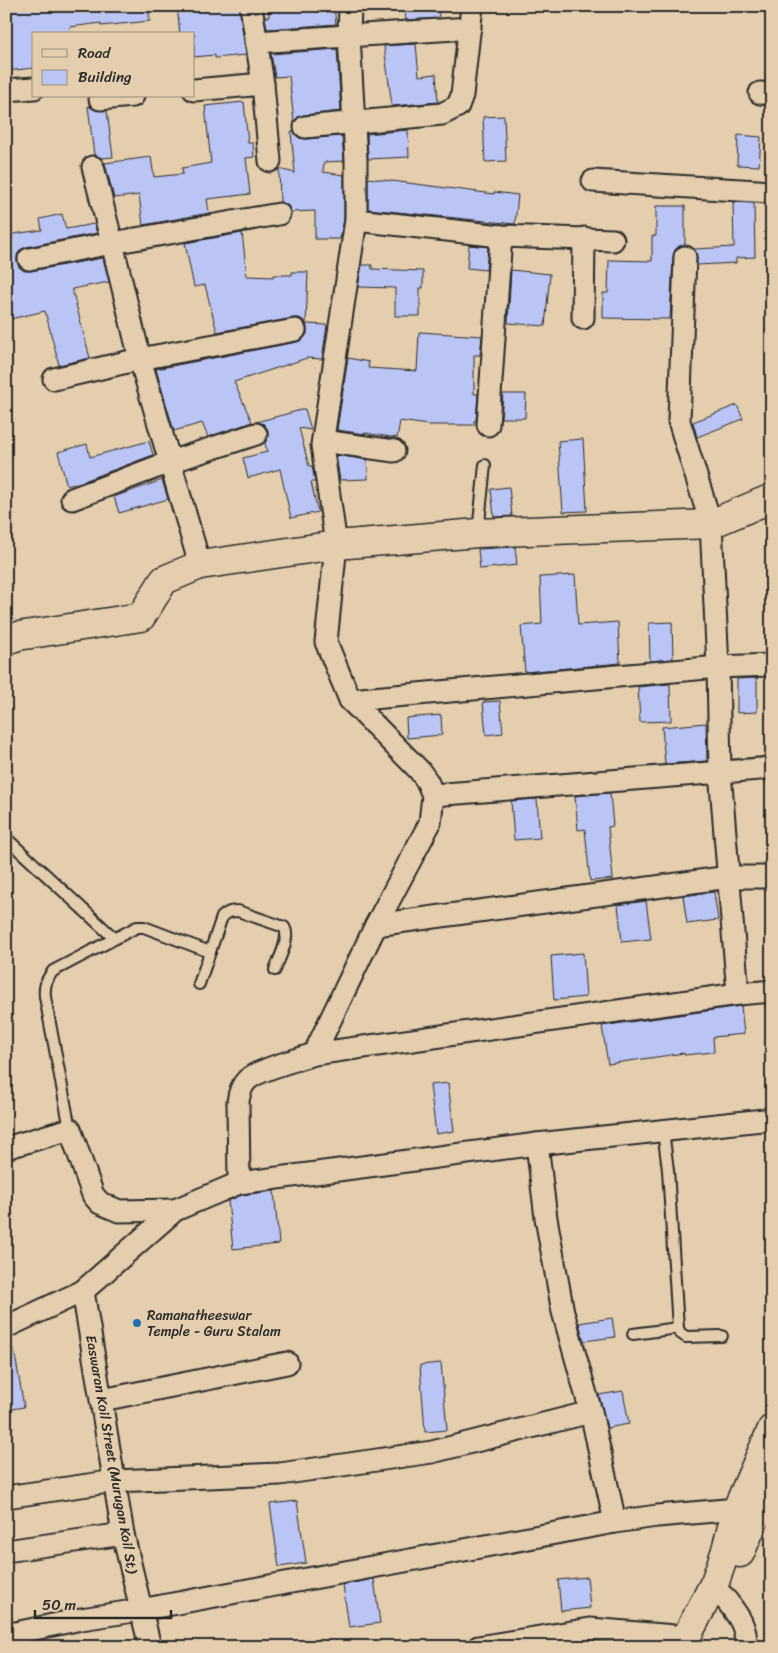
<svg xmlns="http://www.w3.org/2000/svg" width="778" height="1653" font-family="Sriracha,sans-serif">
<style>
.building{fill:#bac5f6;stroke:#2b2b2b}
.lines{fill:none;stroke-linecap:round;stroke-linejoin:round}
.lane-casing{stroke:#2b2b2b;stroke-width:14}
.street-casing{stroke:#2b2b2b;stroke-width:25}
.secondary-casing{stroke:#2b2b2b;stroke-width:31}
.primary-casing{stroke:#2b2b2b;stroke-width:31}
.lane{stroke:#e4cead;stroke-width:10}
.street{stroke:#e4cead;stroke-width:21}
.secondary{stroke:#e4cead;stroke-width:28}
.primary{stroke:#e4cead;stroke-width:28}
.poi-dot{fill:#1f6fb2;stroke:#e4cead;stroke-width:2}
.labels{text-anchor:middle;stroke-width:4;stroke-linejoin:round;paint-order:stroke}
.poi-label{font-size:14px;fill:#2b2b2b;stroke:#e4cead;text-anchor:start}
.street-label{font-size:14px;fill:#2b2b2b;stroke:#e4cead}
</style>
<rect width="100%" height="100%" fill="#e4cead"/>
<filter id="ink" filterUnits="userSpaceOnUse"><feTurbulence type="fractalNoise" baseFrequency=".02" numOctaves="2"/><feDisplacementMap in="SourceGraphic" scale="10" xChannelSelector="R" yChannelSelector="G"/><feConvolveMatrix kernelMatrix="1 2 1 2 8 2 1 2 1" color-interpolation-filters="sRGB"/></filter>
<g filter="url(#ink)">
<g class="building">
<path d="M6,6H148L150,21L101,26V23L70,27L71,34H34V68L6,71Z"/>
<path d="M177,6H239L246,55L215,58V55L194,57V34H180Z"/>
<path d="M268,6H334L336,24L267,29L265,17H269Z"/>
<path d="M404,6H438L439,18L406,20Z"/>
<path d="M416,44L419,76L436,74L438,102L392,106L384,46Z"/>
<path d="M337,49L341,111L304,115L298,117L294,122L289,76L275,77L271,54Z"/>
<path d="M244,102L248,143H253L254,157L246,158L250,194L207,199L209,213L143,225L139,195L114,198L105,163L151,157L154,177L183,174L182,168L211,163L205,106Z"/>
<path d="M88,106L95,110L107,111L113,157L102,158L94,155Z"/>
<path d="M504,116L506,161L485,162L483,117Z"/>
<path d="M408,130L409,157L368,159L367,134Z"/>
<path d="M294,131L299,138L306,139L342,136L344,161L324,162L323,172L344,175V219L340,239H315V211L291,212L288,206L280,202L279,169L295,173L291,132Z"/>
<path d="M738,135L761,137L759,166L737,165Z"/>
<path d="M368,178L494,194V192L518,195L515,224L368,209Z"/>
<path d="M733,202L754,203L755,257L736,258V263L697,265V257L694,249L734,247Z"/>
<path d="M656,206H685V245L679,246L675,250L673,257L670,319L603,318V293H608L609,260L652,261V236H656Z"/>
<path d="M62,214L66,229L94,224L97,233L26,247L20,250L17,255V262L19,267L24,271H31L103,258L109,282L72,289L90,358L59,365L45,311L6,320V235L42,230L40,219Z"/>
<path d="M242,233L247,276L273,277V275H292V272H308L306,324L327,325L322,359L307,358L234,382L252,422L208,437L202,423L174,431L156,369L297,342L303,339L307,334V327L305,322L300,318H293L217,332L205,285L194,287L185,243Z"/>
<path d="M469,245L488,247L486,270L467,268Z"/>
<path d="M362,265H372V269L423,271V288H420V316H395V288L358,287Z"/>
<path d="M511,270L550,274L545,326L508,323Z"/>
<path d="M419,332L482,336L480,355H474V394H478L476,421H474V425H428L400,421L397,438L365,433V434L337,430L348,358L369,362L368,368L417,371Z"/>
<path d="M503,394H526L525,418H501Z"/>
<path d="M737,405L743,419L697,437L693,422Z"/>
<path d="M305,409L311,430L299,428L309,466H312L315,482H311L318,512L291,518L280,469L248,478L243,458L267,452L265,443L268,437V430L264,424L256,422Z"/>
<path d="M583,439L587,511L563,512L558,441Z"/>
<path d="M149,441L153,455L84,481L67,486L58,452L87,444L90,457Z"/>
<path d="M336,455L367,460L368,479L340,480Z"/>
<path d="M162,480L168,499L119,513L114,497Z"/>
<path d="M509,487L512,516L494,517L491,489Z"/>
<path d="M515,547L517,565L480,569L478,549Z"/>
<path d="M575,575L578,625L618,622L620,663L525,672L521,626L542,624L540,577Z"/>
<path d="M672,622L673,659L650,661L649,623Z"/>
<path d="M757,678V712L737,713V679Z"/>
<path d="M670,684L671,721L640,722L638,687Z"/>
<path d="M500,701L503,733L486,735L483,702Z"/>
<path d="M441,715L442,735L407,738L406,718Z"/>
<path d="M706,723L707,761L665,764L662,727Z"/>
<path d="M610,793L613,826L608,827L613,879L590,881L585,829L578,830L575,796Z"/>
<path d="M537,799L540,838L514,840L511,801Z"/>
<path d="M714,892L718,920L687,924L683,896Z"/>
<path d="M646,901L651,939L622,942L618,905Z"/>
<path d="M583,953L586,997L554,1000L551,956Z"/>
<path d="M741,1006L744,1034L713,1037L714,1052L684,1055V1053L608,1064L602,1026Z"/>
<path d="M448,1083L454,1131L436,1134L430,1085Z"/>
<path d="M274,1191L279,1244L233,1249L228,1201L242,1195Z"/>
<path d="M612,1318L615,1337L584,1341L579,1323Z"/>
<path d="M6,1349H14L24,1407L6,1410Z"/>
<path d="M441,1363L447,1430L425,1432L420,1365Z"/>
<path d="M623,1391L629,1424L607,1428L599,1395Z"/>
<path d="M297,1501L306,1563L279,1567L270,1504Z"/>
<path d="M587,1577L590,1608L561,1611L558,1580Z"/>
<path d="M374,1579L380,1623L349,1627L343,1585Z"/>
</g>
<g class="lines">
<g class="lane-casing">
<g id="lane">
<path d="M478,532L485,465"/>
<path d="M6,838L114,938"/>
<path d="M199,984L222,917C227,912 231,911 238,911L284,927C291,938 279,958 275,970"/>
<path d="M70,1129L45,997C44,986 46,980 53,971L137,927H144L210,952"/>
<path d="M663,1131L668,1170L678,1328L680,1333L686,1337L722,1336"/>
<path d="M633,1334L678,1328"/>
</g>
</g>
<g class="street-casing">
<g id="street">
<path d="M251,6L263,84L270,161"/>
<path d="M256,42L470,28"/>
<path d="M6,90L34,88"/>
<path d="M194,90L263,84"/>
<path d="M760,93L772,94"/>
<path d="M100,99L133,96"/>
<path d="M305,127L442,114L458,106L462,95L472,6"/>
<path d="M593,181L772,192"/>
<path d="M356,220L501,236L613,240"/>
<path d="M685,257L679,421L711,524L718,667L720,772L738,994"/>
<path d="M29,259L112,243L93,167"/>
<path d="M583,318L584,238"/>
<path d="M54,379L140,359L295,330"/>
<path d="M488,425L501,236"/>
<path d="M323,441L394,451"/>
<path d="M72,499L170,462L256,434"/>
<path d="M200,565L140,359L112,243L279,214"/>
<path d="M350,700L718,667L772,665"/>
<path d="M433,795L772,768"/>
<path d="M376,925L729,877H772"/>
<path d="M314,1054L376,925L430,823L433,795L427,781L419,770L350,700L326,642L336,545L322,445L356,220V160L349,36L350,6"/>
<path d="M537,1144L546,1218L563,1312L591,1412"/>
<path d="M6,1148L70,1129L93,1195L100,1203L119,1211L175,1210"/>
<path d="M239,1183L238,1102C239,1094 241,1086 247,1080C259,1069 297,1060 314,1054L738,994L772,991"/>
<path d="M83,1291L123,1534L150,1647"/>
<path d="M6,1327L83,1291L175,1210L239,1183L537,1144L772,1119"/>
<path d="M102,1400L287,1363"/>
<path d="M6,1497L115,1481L280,1474L432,1452L591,1412L615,1522"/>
<path d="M6,1551L123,1534"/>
<path d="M723,1596C736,1613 747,1624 746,1647"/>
<path d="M6,1635L81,1619L140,1610L615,1522L657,1516L737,1509"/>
<path d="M478,1647L590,1629L687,1637"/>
</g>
</g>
<g class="secondary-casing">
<path id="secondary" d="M6,640L18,636L141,617L164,580L200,565L336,545L478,533L711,524L772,498"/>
</g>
<g class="primary-casing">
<g id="primary">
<path d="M740,1553L772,1479"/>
<path d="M681,1647L715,1582L725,1553L737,1509L772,1429"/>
</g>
</g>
<use href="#lane" class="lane"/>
<use href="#street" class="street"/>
<use href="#secondary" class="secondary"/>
<use href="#primary" class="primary"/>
</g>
</g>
<circle class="poi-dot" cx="137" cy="1323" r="5"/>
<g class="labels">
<g class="poi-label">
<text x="147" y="1320">Ramanatheeswar<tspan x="147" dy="16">Temple - Guru Stalam</tspan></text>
</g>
<g class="street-label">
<text transform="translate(112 1454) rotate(80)" y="5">Easwaran Koil Street (Murugan Koil St)</text>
</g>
</g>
<rect width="778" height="1653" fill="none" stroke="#e4cead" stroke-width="25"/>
<rect x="12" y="12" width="753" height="1628" fill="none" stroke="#2b2b2b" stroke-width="2" filter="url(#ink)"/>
<rect x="32" y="32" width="162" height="65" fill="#e4cead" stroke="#9a8d79"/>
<rect x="42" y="49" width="25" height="8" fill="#e4cead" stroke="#9a8d79"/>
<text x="78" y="58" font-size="15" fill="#2b2b2b">Road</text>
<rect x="42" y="70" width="25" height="15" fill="#bac5f6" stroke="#9a8d79"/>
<text x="78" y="82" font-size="15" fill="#2b2b2b">Building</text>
<path d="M35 1610v8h136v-8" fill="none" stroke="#2b2b2b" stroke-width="2.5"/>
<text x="42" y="1610" font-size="15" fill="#2b2b2b" stroke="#e4cead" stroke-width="4" paint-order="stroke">50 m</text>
</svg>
